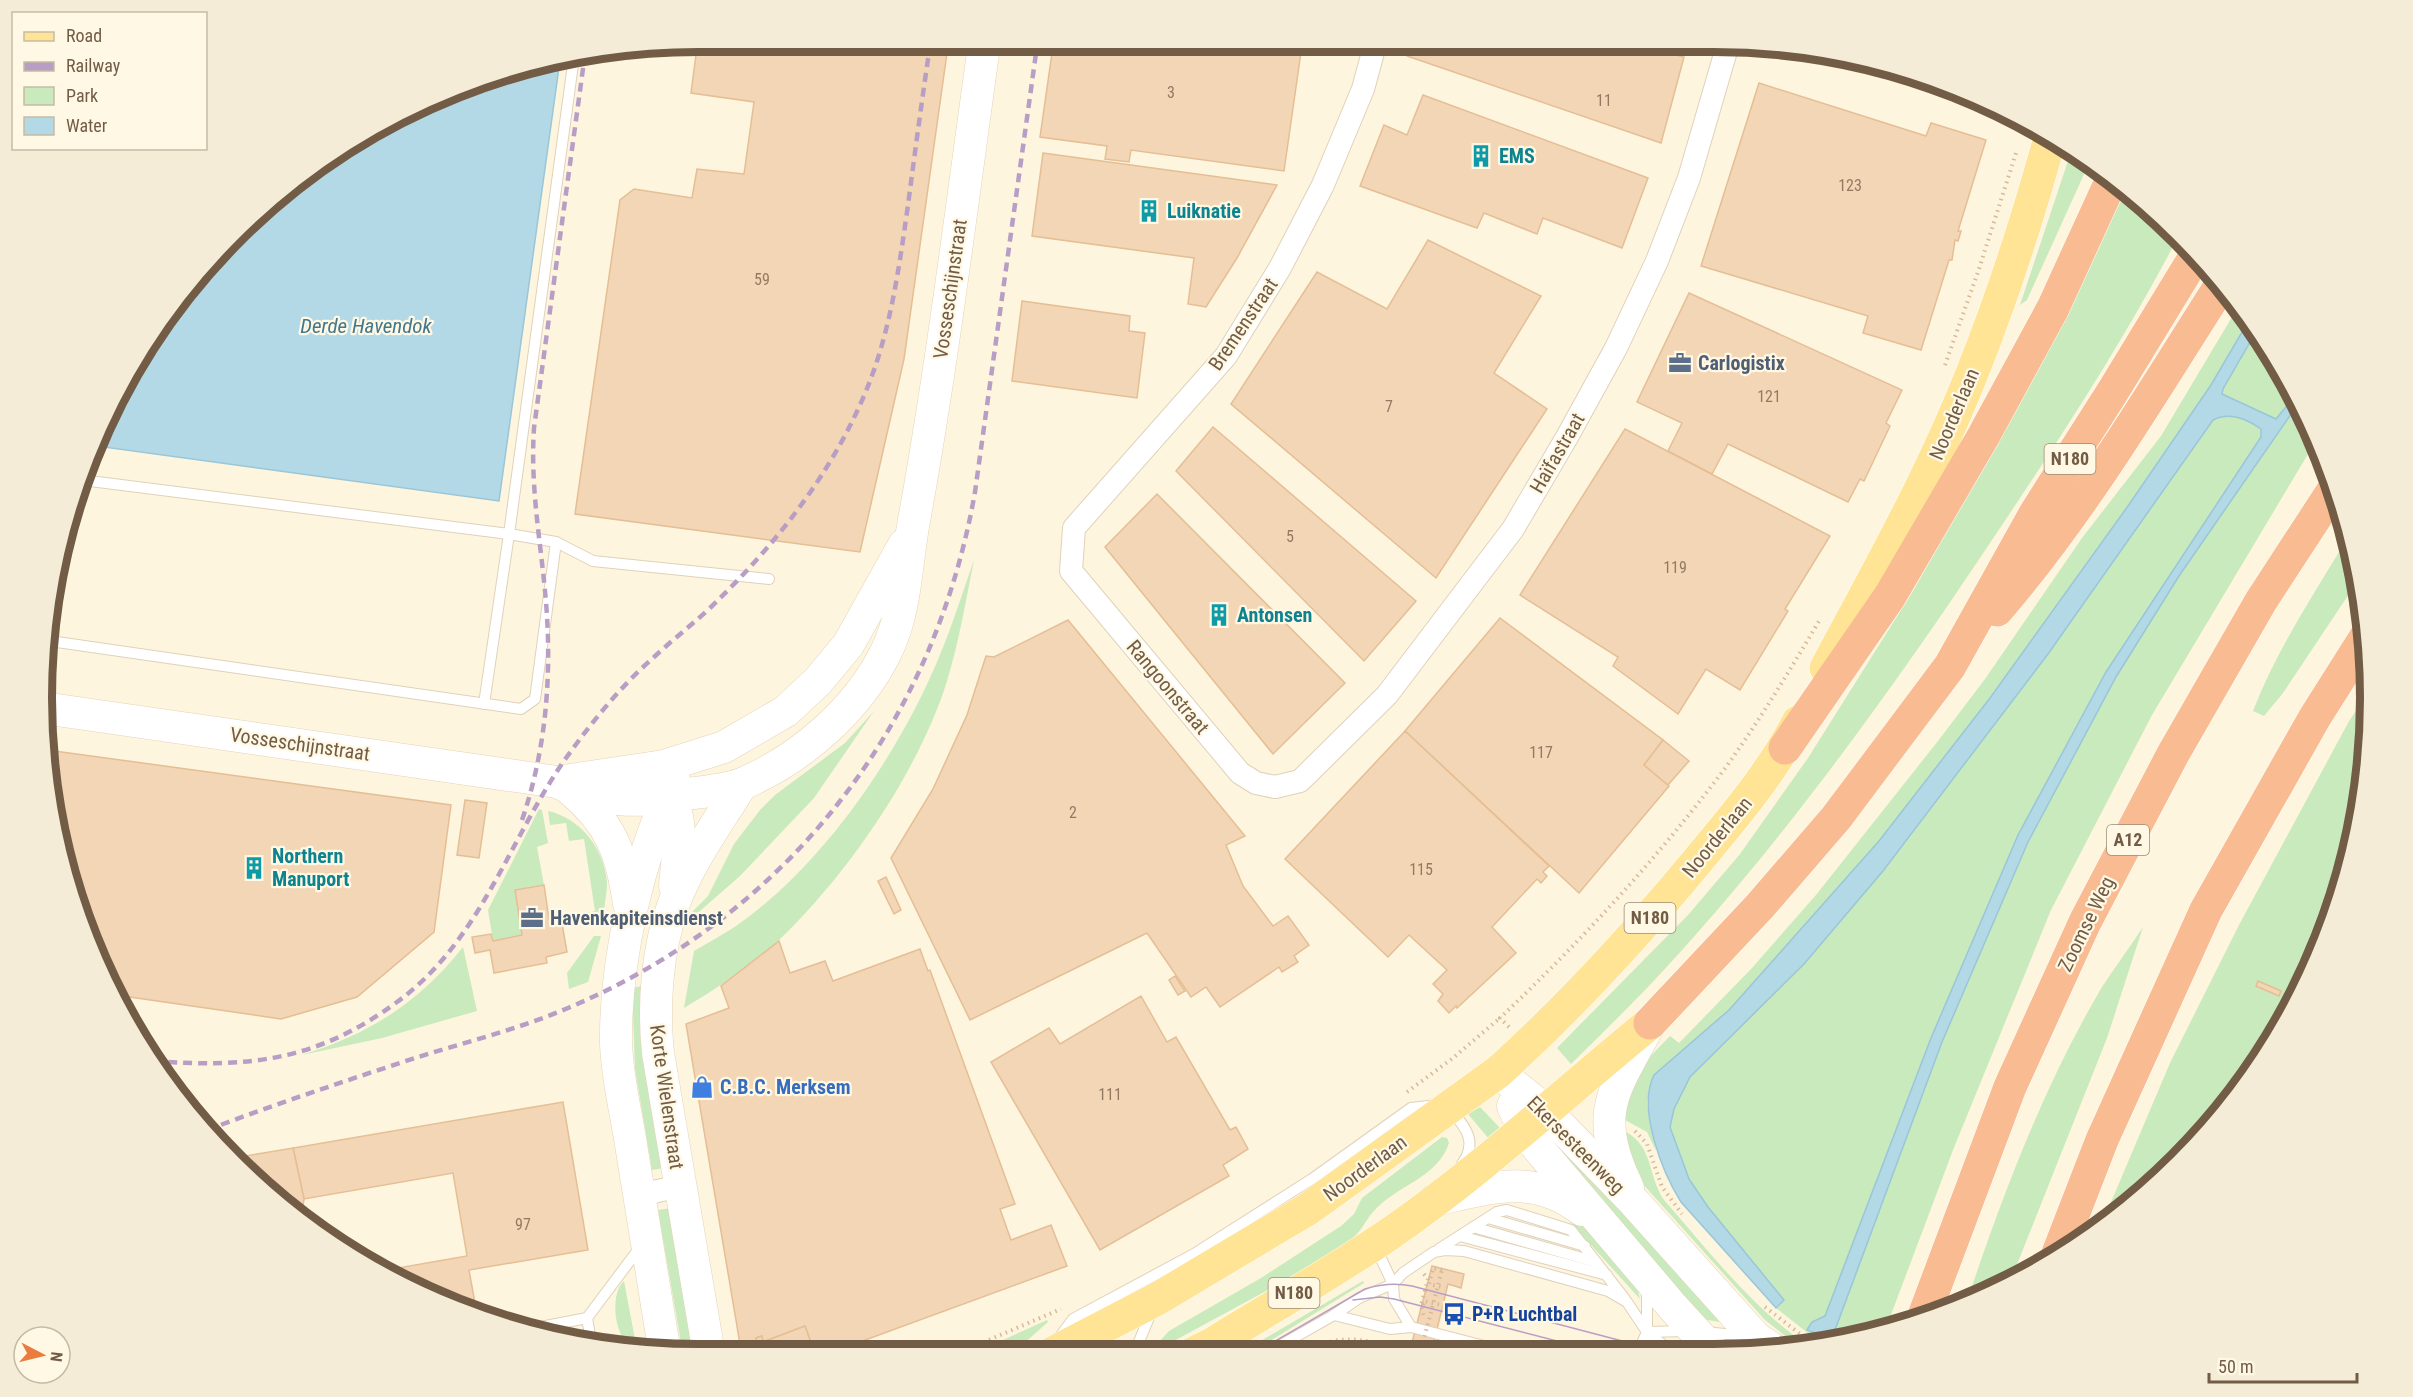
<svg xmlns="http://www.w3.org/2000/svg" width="2413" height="1397" font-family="'Roboto Condensed',sans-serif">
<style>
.green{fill:#c9eabd}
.water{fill:#b3d8e6;stroke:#99c6d8;stroke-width:1.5}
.building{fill:#f3d6b5;stroke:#e5be95;stroke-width:1.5}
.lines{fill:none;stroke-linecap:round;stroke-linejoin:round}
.lane-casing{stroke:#e0d1ba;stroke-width:12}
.street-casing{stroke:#e0d1ba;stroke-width:24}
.secondary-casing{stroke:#e6d3b8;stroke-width:33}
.primary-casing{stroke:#fff;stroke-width:34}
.highway-casing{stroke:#fff;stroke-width:34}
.path{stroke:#d7b999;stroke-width:4;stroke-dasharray:1.5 4.5;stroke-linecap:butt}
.lane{stroke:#fff;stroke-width:10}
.street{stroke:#fff;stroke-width:22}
.secondary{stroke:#fff;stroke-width:32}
.primary{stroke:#fee494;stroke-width:33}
.highway{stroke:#f9bb92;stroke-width:33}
.tram{stroke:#b89ec5;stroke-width:1.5}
.rail{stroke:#b89ec5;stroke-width:4.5;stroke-dasharray:9 6;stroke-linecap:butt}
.path-bridge{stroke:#d7b999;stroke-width:4;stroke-dasharray:1.5 4.5;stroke-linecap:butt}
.labels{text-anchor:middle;stroke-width:4.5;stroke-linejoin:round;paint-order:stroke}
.number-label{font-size:16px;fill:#927a62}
.shield{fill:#fff8e4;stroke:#9c8b75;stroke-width:1.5}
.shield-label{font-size:18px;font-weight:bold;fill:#725c46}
.culture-label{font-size:20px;font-weight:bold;fill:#0d838f;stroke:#fff8e4;text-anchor:start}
.street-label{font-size:20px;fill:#725c46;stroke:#fff8e4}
.service-label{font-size:20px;font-weight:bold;fill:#4e5e75;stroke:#fff8e4;text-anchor:start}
.shop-label{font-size:20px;font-weight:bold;fill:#366cbe;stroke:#fff8e4;text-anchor:start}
.transit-label{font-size:20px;font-weight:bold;fill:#164399;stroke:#fff8e4;text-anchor:start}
.water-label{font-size:21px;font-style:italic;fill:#42788e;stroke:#fff8e4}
.rim{fill:none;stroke:#725c46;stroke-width:8}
</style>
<rect width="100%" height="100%" fill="#fdf5de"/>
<g class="green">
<path d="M2072,149L2090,161L2027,300L2020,305Z"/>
<path d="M2126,191L2179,235C2124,341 2059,440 1992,540C1888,696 1777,850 1648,987C1623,1013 1597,1038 1571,1064L1557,1048L1688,915L1740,854L1808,758L1913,591L1962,504Z"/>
<path d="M2238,307L2260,333L2317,439L2152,715L2051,910L1953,1150L1886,1328L1818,1341L1776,1308L1781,1304L1687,1194L1663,1139L1683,1051L1654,1075L1647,1102L1656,1151L1647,1132L1625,1120L1623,1095L1636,1071L1670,1036L1679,1043L1752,968L1816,895L1938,741L1985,679L2082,538L2161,436Z"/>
<path d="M2348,537L2359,579L2283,693L2264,716L2253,711C2277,649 2314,594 2348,537Z"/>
<path d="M974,560C966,600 959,642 947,681C919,771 848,874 780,939C752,966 717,988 684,1008L694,951C707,943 721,936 733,928C816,872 888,769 929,680C947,642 960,600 974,560Z"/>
<path d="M2370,688L2371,698L2358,826L2321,949L2261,1063L2178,1163L2103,1221L2170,1063L2239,925L2348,723Z"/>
<path d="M874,711L814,798L740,876L685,924L688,916L708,896L734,844L760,810L775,795L845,743Z"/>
<path d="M539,809L542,810L548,843L537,847L544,885L515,890L522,935L493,941L488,910Z"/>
<path d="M548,811C580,818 604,848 607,882C607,894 604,907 603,919L581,917L580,914L595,911L584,839L569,841L566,823L550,825Z"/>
<path d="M2143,927L2107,1038L2010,1282L1967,1301C2003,1194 2044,1085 2102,987C2115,967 2130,947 2143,927Z"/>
<path d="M594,936H601L588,982L569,989L567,973Z"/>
<path d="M463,947L477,1011L382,1038L302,1055C369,1034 419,1003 463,947Z"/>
<path d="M642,986L664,1168L652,1170L635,1069L632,988Z"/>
<path d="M1480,1107L1500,1128L1489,1139L1468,1114Z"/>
<path d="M1620,1129C1655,1144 1646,1173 1664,1200C1709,1251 1750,1306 1806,1344L1798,1346L1765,1320L1642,1183Z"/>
<path d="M1442,1137L1447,1138L1449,1143C1437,1179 1396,1185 1373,1212C1365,1221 1362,1230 1353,1238L1290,1278L1172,1342L1160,1346L1159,1342L1169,1331L1261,1278L1341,1226L1354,1214L1362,1198Z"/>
<path d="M1566,1147L1720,1322L1702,1319L1557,1155Z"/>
<path d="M671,1208L695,1354H683L658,1210Z"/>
<path d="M1569,1210L1636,1283L1640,1299L1564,1215Z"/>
<path d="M624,1281L637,1350C615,1345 608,1295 624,1281Z"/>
<path d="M1363,1281L1364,1283L1249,1354H1221L1252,1346Z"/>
<path d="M1047,1320L1048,1322L1012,1354H972Z"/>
</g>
<g class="water">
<path d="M560,60L499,501L96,446L110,408L153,333L234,235L299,177L408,110L488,77Z"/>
<path d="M2249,320L2257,330L2223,389L2222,394L2276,419L2294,397L2298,404L2179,576L2116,677L2028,842L1942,1042L1835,1330L1825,1337L1807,1330L1812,1322L1825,1316L1931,1038L2018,835L2106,672L2261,437V429C2247,419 2230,411 2213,420L2048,654L1883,871L1804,964L1690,1077L1674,1109L1670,1127L1689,1179L1708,1207L1784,1300L1776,1308L1681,1202C1662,1172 1637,1108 1654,1075L1729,1010L1879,841L1990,698L2128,506L2211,385Z"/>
</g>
<g class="building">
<path d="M1629,44L1684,57L1661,143L1407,56L1410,45Z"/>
<path d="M1302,45L1284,171L1131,150L1129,162L1105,159L1107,146L1040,137L1053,46Z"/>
<path d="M948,46L904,359L860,552L575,514L620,200L634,189L692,198L697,169L744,174L754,102L691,93L697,47Z"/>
<path d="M1780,48L1912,74V76L1778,57Z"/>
<path d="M1759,83L1926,136L1931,123L1986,140L1958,231H1961L1958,241L1955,240L1952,260H1949L1921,350L1863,333L1868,316L1701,266Z"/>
<path d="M1423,95L1648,178L1622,248L1543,218L1537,234L1484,213L1477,228L1360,186L1384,125L1407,135Z"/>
<path d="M1043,153L1277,185L1237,258L1206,307L1188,304L1194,258L1032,236Z"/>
<path d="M1428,240L1541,296L1494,373L1547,409L1436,578L1231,404L1317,272L1387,309Z"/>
<path d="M1689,293L1902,390L1886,423L1890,426L1864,481L1860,479L1848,502L1728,444L1712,474L1668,451L1682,423L1637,402Z"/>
<path d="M1022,301L1130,316L1129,331L1145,333L1137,398L1012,381Z"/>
<path d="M1213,427L1416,601L1364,661L1176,471Z"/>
<path d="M1625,429L1830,536L1785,609L1788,611L1740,690L1706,669L1678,714L1613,666L1618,657L1520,595Z"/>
<path d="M1157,494L1345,683L1273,754L1105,547Z"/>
<path d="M1500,618L1663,740L1644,765L1669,786L1579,893L1405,731Z"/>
<path d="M1068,620L1245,836L1226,845L1243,886L1273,926L1288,916L1309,945L1294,956L1298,962L1282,972L1279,967L1220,1007L1206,987L1191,997L1147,933L970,1020L891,858L933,789L967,715L986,656L994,657Z"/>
<path d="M1405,731L1549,866L1543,872L1547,876L1541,883L1537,879L1492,927L1516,953L1457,1008L1456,1006L1449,1013L1438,1001L1443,994L1433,984L1447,970L1409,935L1388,957L1285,859Z"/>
<path d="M1663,740L1689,761L1668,785L1644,765Z"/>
<path d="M47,750L451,805L434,932L357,997L281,1019L116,995L77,910L55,826Z"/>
<path d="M465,800L487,803L479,858L457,855Z"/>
<path d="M886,877L901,910L894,914L878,881Z"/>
<path d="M544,885L549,919L561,918L567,952L546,957L547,963L494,973L490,950L475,953L472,937L491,934L493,941L522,935L515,890Z"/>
<path d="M779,941L790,973L825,961L833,981L920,949L928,971L930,970L1015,1204L1000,1209L1011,1240L1051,1225L1067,1266L827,1354H815L805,1326L763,1342L762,1336L756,1338L757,1344L741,1350L686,1024L729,1008L721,986Z"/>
<path d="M1175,976L1185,991L1178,995L1169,980Z"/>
<path d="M2258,981L2281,991L2279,996L2256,986Z"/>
<path d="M1141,996L1167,1042L1176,1037L1230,1130L1236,1127L1248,1149L1223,1165L1229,1176L1100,1250L991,1062L1049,1028L1060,1044Z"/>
<path d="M563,1102L588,1250L469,1270L477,1314L393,1274L392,1269L467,1256L453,1173L304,1199L293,1148Z"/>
<path d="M293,1148L304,1199L301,1219L265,1192L233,1158Z"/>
<path d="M1432,1266L1464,1274L1461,1288L1448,1284L1431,1354H1409Z"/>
<path d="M805,1326L815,1354H742L741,1350L757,1344L756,1338L762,1336L763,1342Z"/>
</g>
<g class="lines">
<g class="lane-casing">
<g id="lane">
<path d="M82,480L509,534L484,704"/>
<path d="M556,542L593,561L769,579"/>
<path d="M50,641L521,709L535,699L556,542L509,534L574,57"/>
<path d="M1451,1110C1466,1128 1478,1142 1462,1164"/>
<path d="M1488,1218L1585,1246"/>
<path d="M1473,1227L1596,1262"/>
<path d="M1460,1236L1607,1275"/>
<path d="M1375,1246L1393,1284L1394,1299L1411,1327"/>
<path d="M1439,1249L1497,1212L1507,1210L1571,1230L1625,1299"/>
<path d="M1334,1315L1390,1329L1411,1327L1515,1354"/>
<path d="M587,1318L591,1341"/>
<path d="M530,1329L587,1318L641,1246"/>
<path d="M1647,1332L1686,1331"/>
<path d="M1704,1332L1746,1336"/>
<path d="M1059,1338L1073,1319L1194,1254L1312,1179L1411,1108L1437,1105"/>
<path d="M1134,1354L1152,1310"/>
<path d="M1265,1354L1334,1315L1359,1298L1393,1284L1403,1273L1434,1252L1445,1250L1464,1251L1608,1291L1627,1302L1647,1332L1674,1354"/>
<path d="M1637,1354L1647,1332V1291"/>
</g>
</g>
<g class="street-casing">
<g id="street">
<path d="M1375,45L1363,89L1323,185L1280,268L1226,356L1074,528L1071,571L1240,773L1256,783L1275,787L1300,781L1387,695L1513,529L1567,437L1616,348L1657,261L1689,178L1728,44"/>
<path d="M640,1195L680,1186"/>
</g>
</g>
<g class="secondary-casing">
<g id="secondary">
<path d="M43,708L557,782L664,766L724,747L786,711L818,681L848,645L904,545"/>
<path d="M557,782C583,796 621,802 650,799C662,798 673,795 685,794C704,792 727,790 744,783C802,758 858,709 886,652C907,610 906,560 915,515C943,360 962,203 984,46"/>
<path d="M571,790C611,823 622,854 629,904"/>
<path d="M664,790C687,816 677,855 675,886"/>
<path d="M1498,1072L1546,1111L1634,1202L1756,1338L1774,1350"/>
<path d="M1513,1106L1524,1130L1543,1154L1672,1306L1716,1354"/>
<path d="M1628,1188C1592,1113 1613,1092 1649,1025"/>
<path d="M1435,1200C1488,1188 1534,1172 1582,1210"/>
<path d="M665,1354C654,1286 643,1219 632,1151C627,1116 617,1079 616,1043C615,962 638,856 675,783"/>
<path d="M709,1354L658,1053C653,1004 657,949 674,903C690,861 718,822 742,784"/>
</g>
</g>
<g class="primary-casing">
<g id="primary">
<path d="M1826,668C1860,604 1896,540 1927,475C1980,367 2018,254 2050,138"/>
<path d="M1051,1354L1157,1299L1308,1209L1498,1072C1570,1007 1637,934 1699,859C1735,816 1772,772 1798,722"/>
<path d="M1192,1354L1214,1343C1272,1307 1332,1273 1388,1235C1481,1171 1563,1094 1650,1023"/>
</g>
</g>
<g class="highway-casing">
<g id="highway">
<path d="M1997,610C2083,510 2150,396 2221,285"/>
<path d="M1785,748L1890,596L1984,435L2053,308L2112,179"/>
<path d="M1650,1023L1760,906L1836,818L1950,666L2036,512L2113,391L2196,255"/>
<path d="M2057,1256L2102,1140L2206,910L2315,717L2365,638"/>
<path d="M1922,1321L2010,1087L2085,922L2173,754L2261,601L2334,489"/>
</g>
</g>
<g class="path">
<path d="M1945,365L1979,269L2016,153"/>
<path d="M1509,1027L1500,1018C1580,942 1656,860 1723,771C1758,723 1789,672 1819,621"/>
<path d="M1407,1092L1453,1058L1500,1018"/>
<path d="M1635,1131L1647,1144L1662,1187L1682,1214"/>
<path d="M1442,1270L1433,1268L1429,1284L1445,1288"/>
<path d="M1424,1274L1428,1279L1421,1306L1424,1317"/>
<path d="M1423,1305L1424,1301L1441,1305"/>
<path d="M1765,1307L1812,1343"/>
<path d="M1415,1353L1418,1342"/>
<path d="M956,1354L1061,1309"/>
<path d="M1303,1354C1345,1327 1374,1344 1419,1354"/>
</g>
<use href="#lane" class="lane"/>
<use href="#street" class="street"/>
<use href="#secondary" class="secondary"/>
<use href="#primary" class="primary"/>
<use href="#highway" class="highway"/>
<g class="tram">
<path d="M1353,1300L1380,1297L1394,1299L1607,1354"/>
<path d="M1253,1354L1365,1289C1381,1284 1396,1283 1412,1286L1626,1342L1651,1354"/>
</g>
<g class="rail">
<path d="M522,820C546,750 552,676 546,602C541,542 530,489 534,428L585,54"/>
<path d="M153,1061C249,1068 317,1061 397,1002C481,941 509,839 566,758C592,722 620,687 653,658C672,640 692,625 711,607C771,549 824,484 859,407C889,343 898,275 908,205C915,152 922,99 930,46"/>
<path d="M207,1130C276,1104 345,1081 415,1058C466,1042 519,1029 568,1008C788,915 934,726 975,492L1037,46"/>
</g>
<path class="path-bridge" d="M1420,1354L1442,1270"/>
</g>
<defs>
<g id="building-bare" transform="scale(1.8)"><path d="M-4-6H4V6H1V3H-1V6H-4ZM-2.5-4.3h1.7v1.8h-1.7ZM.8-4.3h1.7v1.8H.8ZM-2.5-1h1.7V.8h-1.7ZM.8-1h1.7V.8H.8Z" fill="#0f9aa8" stroke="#fff8e4" stroke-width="2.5" paint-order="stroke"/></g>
<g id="office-bare" transform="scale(1.8)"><path d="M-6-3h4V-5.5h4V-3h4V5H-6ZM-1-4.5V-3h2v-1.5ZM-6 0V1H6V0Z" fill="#5c6f8a" stroke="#fff8e4" stroke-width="2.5" paint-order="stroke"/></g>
<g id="shop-bare" transform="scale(1.8)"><path d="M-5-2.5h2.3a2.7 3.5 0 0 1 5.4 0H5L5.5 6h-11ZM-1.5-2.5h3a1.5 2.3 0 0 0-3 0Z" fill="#3f7fe0" stroke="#fff8e4" stroke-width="2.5" paint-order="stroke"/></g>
<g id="bus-bare" transform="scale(1.8)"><path d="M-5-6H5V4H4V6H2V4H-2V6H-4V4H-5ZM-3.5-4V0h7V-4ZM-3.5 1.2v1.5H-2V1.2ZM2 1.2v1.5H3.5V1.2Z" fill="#1a4fb4" stroke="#fff8e4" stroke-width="2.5" paint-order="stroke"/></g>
</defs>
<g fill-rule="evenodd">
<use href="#building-bare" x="1481" y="156"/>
<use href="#building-bare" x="1149" y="211"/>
<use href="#office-bare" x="1680" y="363"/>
<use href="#building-bare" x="1219" y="615"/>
<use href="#building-bare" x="254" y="868"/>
<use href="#office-bare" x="532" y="918"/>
<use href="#shop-bare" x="702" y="1087"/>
<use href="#bus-bare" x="1454" y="1314"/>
</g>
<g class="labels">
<g class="number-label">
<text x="1171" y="98">3</text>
<text x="1604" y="106">11</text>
<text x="1850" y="191">123</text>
<text x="762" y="285">59</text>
<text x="1769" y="402">121</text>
<text x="1389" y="412">7</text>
<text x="1290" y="542">5</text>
<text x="1675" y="573">119</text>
<text x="1541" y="758">117</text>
<text x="1073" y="818">2</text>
<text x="1421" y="875">115</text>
<text x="1110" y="1100">111</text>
<text x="523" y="1230">97</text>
</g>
<g class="shield">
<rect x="2044.5" y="444" width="51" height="30" rx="4.5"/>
<rect x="2107" y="825" width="42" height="30" rx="4.5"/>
<rect x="1624.5" y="903" width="51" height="30" rx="4.5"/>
<rect x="1268.5" y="1278" width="51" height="30" rx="4.5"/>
</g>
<g class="shield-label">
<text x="2070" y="465">N180</text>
<text x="2128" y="846">A12</text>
<text x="1650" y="924">N180</text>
<text x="1294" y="1299">N180</text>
</g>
<g class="culture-label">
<text x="1499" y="163">EMS</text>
<text x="1167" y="218">Luiknatie</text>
<text x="1237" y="622">Antonsen</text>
<text x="272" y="863">Northern<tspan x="272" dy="23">Manuport</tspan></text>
</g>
<g class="street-label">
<text transform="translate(950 289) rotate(-82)" y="7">Vosseschijnstraat</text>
<text transform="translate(1243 324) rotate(-56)" y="7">Bremenstraat</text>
<text transform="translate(1954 414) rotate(-67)" y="7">Noorderlaan</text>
<text transform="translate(1557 453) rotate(-60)" y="7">Haïfastraat</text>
<text transform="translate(1168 687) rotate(50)" y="7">Rangoonstraat</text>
<text transform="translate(300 744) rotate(8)" y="7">Vosseschijnstraat</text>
<text transform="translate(1717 837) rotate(-51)" y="7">Noorderlaan</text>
<text transform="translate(2086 924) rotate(-64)" y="7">Zoomse Weg</text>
<text transform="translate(667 1097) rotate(82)" y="7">Korte Wielenstraat</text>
<text transform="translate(1576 1145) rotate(45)" y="7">Ekersesteenweg</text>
<text transform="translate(1365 1168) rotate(-36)" y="7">Noorderlaan</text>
</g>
<g class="service-label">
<text x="1698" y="370">Carlogistix</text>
<text x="550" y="925">Havenkapiteinsdienst</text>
</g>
<g class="shop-label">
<text x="720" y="1094">C.B.C. Merksem</text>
</g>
<g class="transit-label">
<text x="1472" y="1321">P+R Luchtbal</text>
</g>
<g class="water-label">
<text x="366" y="333">Derde Havendok</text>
</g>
</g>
<path d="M0 0H2413V1397H0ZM698 52H1714A646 646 0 0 1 2360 698V698A646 646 0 0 1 1714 1344H698A646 646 0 0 1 52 698V698A646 646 0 0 1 698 52Z" fill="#f4ecd7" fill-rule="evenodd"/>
<path class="rim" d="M698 52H1714A646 646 0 0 1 2360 698V698A646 646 0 0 1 1714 1344H698A646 646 0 0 1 52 698V698A646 646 0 0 1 698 52Z"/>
<rect x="12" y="12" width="195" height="138" fill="#fff8e4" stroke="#c7baa5" stroke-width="1.5"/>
<rect x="24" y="32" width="30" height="9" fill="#fee494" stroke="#c7baa5" stroke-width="1.5"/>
<text x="66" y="42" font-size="18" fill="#725c46">Road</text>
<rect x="24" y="62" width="30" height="9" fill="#b89ec5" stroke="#c7baa5" stroke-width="1.5"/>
<text x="66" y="72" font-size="18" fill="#725c46">Railway</text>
<rect x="24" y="87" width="30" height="18" fill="#c9eabd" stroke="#c7baa5" stroke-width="1.5"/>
<text x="66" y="102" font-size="18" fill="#725c46">Park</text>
<rect x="24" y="117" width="30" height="18" fill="#b3d8e6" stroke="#c7baa5" stroke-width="1.5"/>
<text x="66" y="132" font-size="18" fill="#725c46">Water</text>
<g transform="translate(42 1355) rotate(97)"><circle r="28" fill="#fff8e4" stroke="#c7baa5" stroke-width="1.5"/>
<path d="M0-4.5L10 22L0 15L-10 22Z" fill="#eb7c3f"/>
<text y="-9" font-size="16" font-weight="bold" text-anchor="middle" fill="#725c46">N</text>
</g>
<path d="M2209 1373v9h148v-9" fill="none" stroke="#725c46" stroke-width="3"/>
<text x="2218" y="1373" font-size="18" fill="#725c46" stroke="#fff8e4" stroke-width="4.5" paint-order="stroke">50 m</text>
</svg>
